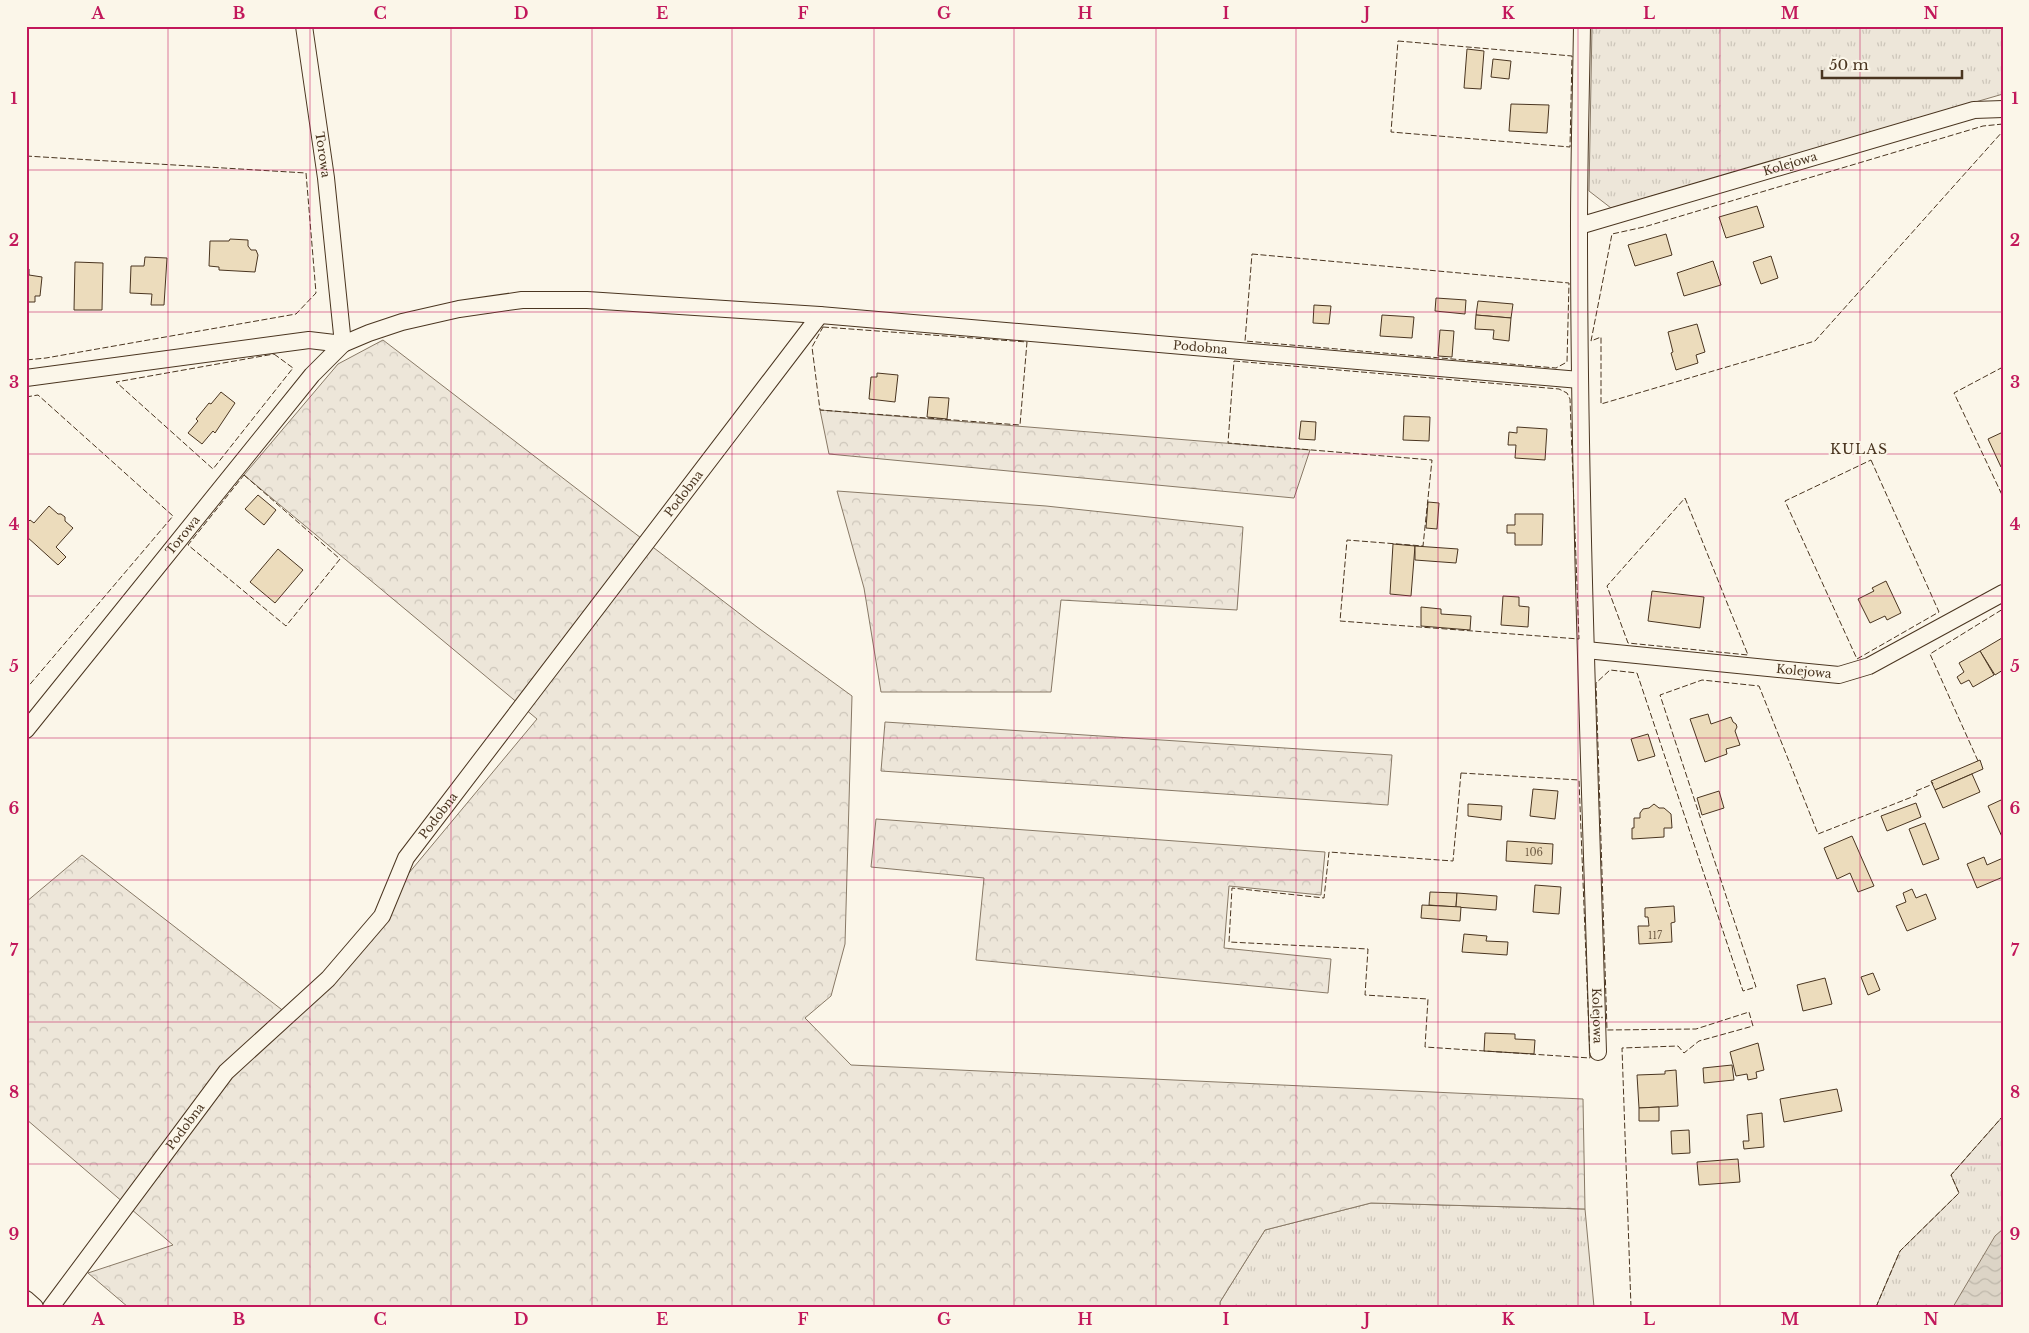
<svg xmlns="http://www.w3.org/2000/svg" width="2029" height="1333" font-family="'Libre Baskerville',serif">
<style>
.grass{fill:url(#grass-tufts);stroke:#887966}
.forest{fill:url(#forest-crowns);stroke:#887966}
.water{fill:url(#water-waves);stroke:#887966}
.building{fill:#ecdcbc;stroke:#4a3520}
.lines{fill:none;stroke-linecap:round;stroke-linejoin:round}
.minor-casing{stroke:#4a3520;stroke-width:18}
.minor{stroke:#fbf6e9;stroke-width:16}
.fence{stroke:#4a3520;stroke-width:1;stroke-dasharray:6 2.5;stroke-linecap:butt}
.grid{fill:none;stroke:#c2185b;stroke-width:1;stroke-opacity:0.55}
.labels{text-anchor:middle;stroke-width:4;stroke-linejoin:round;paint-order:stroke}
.number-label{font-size:10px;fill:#725f47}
.street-label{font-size:12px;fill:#4a3520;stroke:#fbf6e9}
.neighbourhood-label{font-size:14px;letter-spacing:1px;fill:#4a3520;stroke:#fbf6e9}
.neatline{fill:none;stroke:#c2185b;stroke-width:2}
.grid-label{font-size:16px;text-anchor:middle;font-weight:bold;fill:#c2185b}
</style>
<defs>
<pattern id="grass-tufts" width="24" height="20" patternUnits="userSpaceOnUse" patternTransform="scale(1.25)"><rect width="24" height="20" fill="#ede6d9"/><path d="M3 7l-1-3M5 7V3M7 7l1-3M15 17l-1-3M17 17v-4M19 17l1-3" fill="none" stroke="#cdc6ba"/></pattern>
<pattern id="forest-crowns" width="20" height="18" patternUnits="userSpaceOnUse" patternTransform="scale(1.25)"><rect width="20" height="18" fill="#ede6d9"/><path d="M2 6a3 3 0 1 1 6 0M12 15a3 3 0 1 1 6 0" fill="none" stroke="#cdc6ba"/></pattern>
<pattern id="water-waves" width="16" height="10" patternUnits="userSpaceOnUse" patternTransform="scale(1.25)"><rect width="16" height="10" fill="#dcd4c6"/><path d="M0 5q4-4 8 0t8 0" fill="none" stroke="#beb7aa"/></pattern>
</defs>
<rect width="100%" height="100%" fill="#fbf6e9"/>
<g class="grass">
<path d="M1592,26H2003V94L1611,208L1589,191Z"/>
<path d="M2003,1116V1307H1876L1900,1251L1959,1193L1951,1175Z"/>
<path d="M1371,1203L1585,1209L1594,1307H1220V1302L1265,1230Z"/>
</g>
<g class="forest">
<path d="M383,340L757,627L852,696L845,944L831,996L805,1018L851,1065L1583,1099L1585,1209L1371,1203L1265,1230L1220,1302V1307H128L88,1273L173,1245L26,1119V902L82,855L290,1016L537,719L244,475L338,364Z"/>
<path d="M820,410L1310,450L1294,498L829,454Z"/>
<path d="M837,491L1046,506L1243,527L1237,610L1061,600L1051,692H881L864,588Z"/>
<path d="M885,722L1392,755L1388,805L881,771Z"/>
<path d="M876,819L1325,852L1321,895L1229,886L1224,948L1331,959L1328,993L976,960L984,878L871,867Z"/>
</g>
<path class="water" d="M2003,1229V1307H1953L1995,1236Z"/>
<g class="building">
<path d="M1467,49L1484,51L1481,89L1464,88Z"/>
<path d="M1493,59L1511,61L1509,79L1491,77Z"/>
<path d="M1511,104L1549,105L1547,133L1509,131Z"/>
<path d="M1757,206L1764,227L1726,238L1719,217Z"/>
<path d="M1666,234L1672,255L1635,266L1628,245Z"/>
<path d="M230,239L248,240V246L251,250H256L258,255L255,272L219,270V267L209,266L210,241H229Z"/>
<path d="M1771,256L1778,278L1761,284L1753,262Z"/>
<path d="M145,257L167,258L164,305H151L152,294L130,293L131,266H144Z"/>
<path d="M1713,261L1721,285L1684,296L1677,273Z"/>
<path d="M75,262L103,263L102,310H74Z"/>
<path d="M26,268L29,269V275L42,277L40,296H35V302H26Z"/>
<path d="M1436,298L1466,300L1465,314L1435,311Z"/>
<path d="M1478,301L1513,304L1511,318L1476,315Z"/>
<path d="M1314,305L1331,306L1329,324L1313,323Z"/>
<path d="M1382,315L1414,317L1412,338L1380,336Z"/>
<path d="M1476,315L1511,318L1509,341L1493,339L1494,330L1475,329Z"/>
<path d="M1697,324L1705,352L1696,355L1698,363L1676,370L1671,353L1673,352L1668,332Z"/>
<path d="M1440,330L1454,331L1452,357L1438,356Z"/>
<path d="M877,373L898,375L895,402L869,399L871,377H877Z"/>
<path d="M221,392L235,403L215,433L213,431L202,444L188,433L198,421L196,419L209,403L211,404Z"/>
<path d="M929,397L949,398L947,419L927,417Z"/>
<path d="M1404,416L1430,417L1429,441L1403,440Z"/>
<path d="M1301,421L1316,422L1315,440L1299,439Z"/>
<path d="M1517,427L1547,429L1545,460L1515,458L1516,445H1508L1509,432L1517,433Z"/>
<path d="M2003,432V466L2001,467L1988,439Z"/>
<path d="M258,495L276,510L264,525L245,509Z"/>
<path d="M1428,502L1439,503L1437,529L1426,528Z"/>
<path d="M49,506L58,514H61L65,517V521L73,528L56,547L66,557L58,565L26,536V524L30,520L34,523Z"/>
<path d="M1515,514H1543L1542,545H1515V533H1507V525H1515Z"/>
<path d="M1393,544L1415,546L1411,596L1390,594Z"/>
<path d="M1415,546L1458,549L1456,563L1415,560Z"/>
<path d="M278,549L303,570L275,603L250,582Z"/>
<path d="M1886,581L1901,613L1887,620L1885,616L1870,623L1858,599L1874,591L1872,588Z"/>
<path d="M1652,591L1704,597L1700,628L1648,621Z"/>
<path d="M1503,596L1519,597V606L1529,607L1528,627L1501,625Z"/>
<path d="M1421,607L1441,609V614L1471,616L1470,630L1421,626Z"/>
<path d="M2002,638L2003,670L1995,675L1980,651Z"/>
<path d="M1980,651L1994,675L1973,687L1969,680L1961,684L1957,677L1964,672L1959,663Z"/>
<path d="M1708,714L1711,724L1731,717L1733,722L1736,724L1737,727L1735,731L1740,745L1726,749L1727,754L1705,762L1690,719Z"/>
<path d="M1648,734L1655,756L1638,761L1631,739Z"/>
<path d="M1980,760L1983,769L1935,790L1931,781Z"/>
<path d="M1972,774L1980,792L1943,808L1935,790Z"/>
<path d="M1533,789L1558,791L1555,819L1530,816Z"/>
<path d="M1719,791L1724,808L1702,815L1697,798Z"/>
<path d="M2001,800L2003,803V839L1988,806Z"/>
<path d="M1916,803L1921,817L1887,831L1881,816Z"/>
<path d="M1468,804L1502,806L1501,820L1468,816Z"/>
<path d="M1654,804L1659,808H1664L1671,814L1672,828H1664V837L1632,839V828H1634V818H1640V813L1643,809L1649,808Z"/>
<path d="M1925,823L1939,859L1923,865L1909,829Z"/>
<path d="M1852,836L1874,886L1858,892L1850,873L1837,879L1824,848Z"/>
<path d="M1507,841L1553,844L1552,864L1506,861Z"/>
<path d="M1984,857L1987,865L2003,858V877L1977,888L1967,864Z"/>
<path d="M1535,885L1561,887L1559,914L1533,912Z"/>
<path d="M1912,889L1916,898L1926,894L1936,919L1907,931L1896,906L1906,902L1903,893Z"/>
<path d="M1430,892L1457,893L1456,907L1429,905Z"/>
<path d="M1457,893L1497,896L1496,910L1456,907Z"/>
<path d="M1422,905L1461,907L1460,921L1421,918Z"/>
<path d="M1674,906L1675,922L1671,923L1672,942L1639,944L1638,926H1649L1648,917H1645V908Z"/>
<path d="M1464,934L1487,936L1486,941L1508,942L1507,955L1462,952Z"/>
<path d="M1873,973L1880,990L1868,995L1861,977Z"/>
<path d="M1825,978L1832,1004L1803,1011L1797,985Z"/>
<path d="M1485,1033L1515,1034V1039L1535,1040L1534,1054L1484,1051Z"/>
<path d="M1758,1043L1764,1070L1756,1072L1757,1078L1748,1080L1747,1074L1736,1076L1730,1052Z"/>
<path d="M1732,1065L1734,1080L1704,1083L1703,1068Z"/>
<path d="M1676,1070L1678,1106L1639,1108L1637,1075L1665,1074V1071Z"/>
<path d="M1837,1089L1842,1111L1784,1122L1780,1099Z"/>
<path d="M1659,1107V1121H1639V1108Z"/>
<path d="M1762,1113L1764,1147L1744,1149L1743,1141H1749L1747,1115Z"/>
<path d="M1689,1130L1690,1153L1672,1154L1671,1131Z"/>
<path d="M1738,1159L1740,1182L1699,1185L1697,1162Z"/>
</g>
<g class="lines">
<g class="minor-casing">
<g id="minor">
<path id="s1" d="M304,26L326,178L343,344"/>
<path id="s2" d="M1582,26C1581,93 1579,160 1579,227C1579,502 1590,777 1598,1052"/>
<path id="s3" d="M1579,226L1974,110L2003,109"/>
<path d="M26,378L309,340L343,344"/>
<path id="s4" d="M1586,650L1839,675L1869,666L2003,593"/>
<path id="s5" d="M26,730L312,375L343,344L369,333L402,322L459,309L522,300H587L820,315L1580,380"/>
<path d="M26,1299L35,1307"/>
<path id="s6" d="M51,1307L226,1072L328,979L382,916L406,858L820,315"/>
</g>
</g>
<use href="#minor" class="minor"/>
<g class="fence">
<path d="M53,26H61"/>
<path d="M459,26L484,28V26"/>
<path d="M1398,41L1572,56L1570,147L1391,132Z"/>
<path d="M2003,124L1983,126L1644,227L1612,234L1591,341L1601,337V404L1815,341L2003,131"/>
<path d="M26,156L306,173L316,293L296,314L46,358L26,360"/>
<path d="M1252,254L1569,283L1567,362L1556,368L1245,341Z"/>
<path d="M823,327L1027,342L1020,425L820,410L812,347Z"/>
<path d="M274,354L293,368L213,469L116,382Z"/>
<path d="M1234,361L1559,389L1567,393L1570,399L1579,639L1340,621L1347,540L1423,546L1432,460L1228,443Z"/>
<path d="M2003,367L1954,393L2003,497"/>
<path d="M26,397L38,395L173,516L26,689"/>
<path d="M1871,460L1939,612L1857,659L1785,501Z"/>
<path d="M244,475L340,559L286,626L188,545Z"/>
<path d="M1685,498L1748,655L1628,643L1607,586Z"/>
<path d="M1978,761L1930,654L2003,609"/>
<path d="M1461,773L1579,780L1590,1058L1425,1047L1428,999L1365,995L1368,949L1229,942L1232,888L1324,898L1329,852L1453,861Z"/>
<path d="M1631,1307L1622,1048L1678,1046L1684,1053L1699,1041L1753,1026L1749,1012L1696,1029L1607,1030L1596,683L1610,670L1637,673L1743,991L1756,987L1660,695L1702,680L1759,686L1818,834L1917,795L1916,791L1933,784L1932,782"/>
<path d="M1876,1307L1900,1251L1959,1193L1951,1175L2003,1116"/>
</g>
</g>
<path class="grid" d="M168,26V1307M310,26V1307M451,26V1307M592,26V1307M732,26V1307M874,26V1307M1014,26V1307M1156,26V1307M1296,26V1307M1438,26V1307M1578,26V1307M1720,26V1307M1860,26V1307M26,170H2003M26,312H2003M26,454H2003M26,596H2003M26,738H2003M26,880H2003M26,1022H2003M26,1164H2003"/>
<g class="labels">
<g class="number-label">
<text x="1534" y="856">106</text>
<text x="1655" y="939">117</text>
</g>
<g class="street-label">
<text dy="4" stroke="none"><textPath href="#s1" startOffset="130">Torowa</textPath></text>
<text dy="4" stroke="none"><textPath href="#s3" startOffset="220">Kolejowa</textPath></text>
<text dy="4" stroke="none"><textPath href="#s5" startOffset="1365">Podobna</textPath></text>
<text dy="4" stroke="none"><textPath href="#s6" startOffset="1035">Podobna</textPath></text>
<text dy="4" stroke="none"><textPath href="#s5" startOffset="250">Torowa</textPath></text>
<text dy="4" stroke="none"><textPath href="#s4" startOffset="219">Kolejowa</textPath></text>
<text dy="4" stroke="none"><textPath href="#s6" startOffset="630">Podobna</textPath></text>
<text dy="4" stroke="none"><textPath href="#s2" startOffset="990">Kolejowa</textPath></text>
<text dy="4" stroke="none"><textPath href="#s6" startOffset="225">Podobna</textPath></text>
</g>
<g class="neighbourhood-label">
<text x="1859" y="454">KULAS</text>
</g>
</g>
<rect width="2029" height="1333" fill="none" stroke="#fbf6e9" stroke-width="55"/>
<path d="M1822 70v8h140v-8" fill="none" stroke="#4a3520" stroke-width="2.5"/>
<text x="1829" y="70" font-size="15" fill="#4a3520" stroke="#fbf6e9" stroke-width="4" paint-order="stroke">50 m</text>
<rect x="28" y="28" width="1974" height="1278" class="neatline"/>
<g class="grid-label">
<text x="98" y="19">A</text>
<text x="239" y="19">B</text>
<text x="380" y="19">C</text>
<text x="521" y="19">D</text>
<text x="662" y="19">E</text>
<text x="803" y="19">F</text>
<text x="944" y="19">G</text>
<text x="1085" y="19">H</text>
<text x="1226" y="19">I</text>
<text x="1367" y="19">J</text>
<text x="1508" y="19">K</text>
<text x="1649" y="19">L</text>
<text x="1790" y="19">M</text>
<text x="1931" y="19">N</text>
<text x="14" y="104">1</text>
<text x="2015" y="104">1</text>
<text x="14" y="246">2</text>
<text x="2015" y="246">2</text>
<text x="14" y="388">3</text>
<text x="2015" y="388">3</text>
<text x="14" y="530">4</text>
<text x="2015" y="530">4</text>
<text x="14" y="672">5</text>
<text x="2015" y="672">5</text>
<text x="14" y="814">6</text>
<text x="2015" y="814">6</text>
<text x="14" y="956">7</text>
<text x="2015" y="956">7</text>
<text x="14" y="1098">8</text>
<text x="2015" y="1098">8</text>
<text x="14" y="1240">9</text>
<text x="2015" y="1240">9</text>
<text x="98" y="1325">A</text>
<text x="239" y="1325">B</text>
<text x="380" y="1325">C</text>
<text x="521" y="1325">D</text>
<text x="662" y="1325">E</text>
<text x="803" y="1325">F</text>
<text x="944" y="1325">G</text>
<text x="1085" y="1325">H</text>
<text x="1226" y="1325">I</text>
<text x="1367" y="1325">J</text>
<text x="1508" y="1325">K</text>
<text x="1649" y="1325">L</text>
<text x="1790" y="1325">M</text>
<text x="1931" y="1325">N</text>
</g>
</svg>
